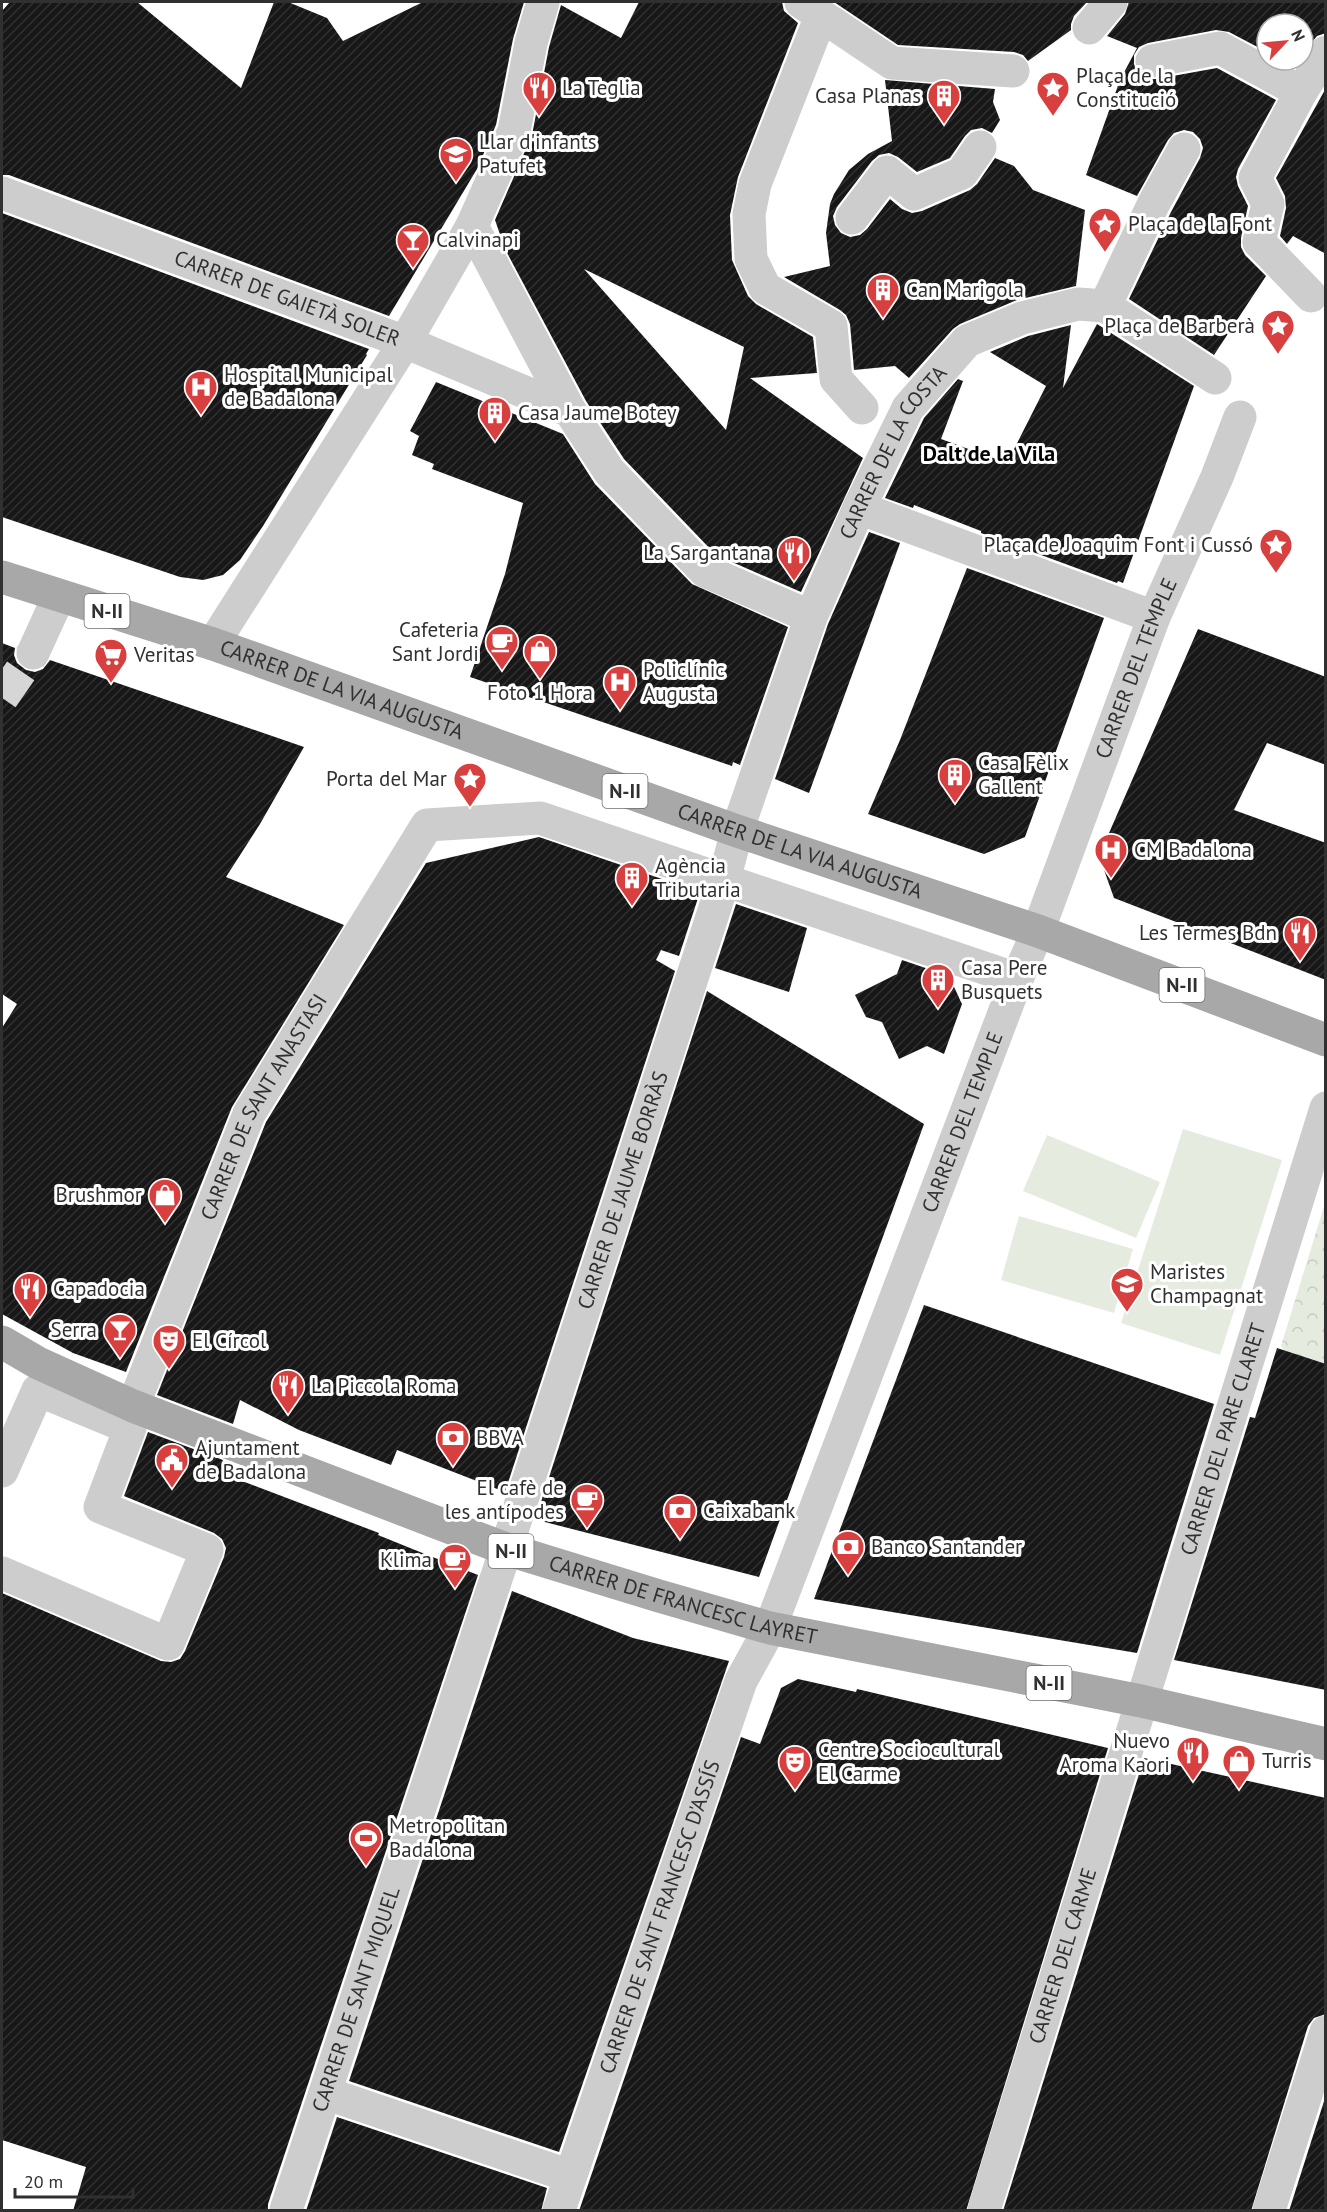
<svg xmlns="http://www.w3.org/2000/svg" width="1327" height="2212" font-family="'PT Sans',sans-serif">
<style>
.park{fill:url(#park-crowns)}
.garden{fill:#e5ecdf}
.building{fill:url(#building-hatch);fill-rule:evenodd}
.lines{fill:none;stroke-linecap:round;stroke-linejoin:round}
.street-tunnel{stroke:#d6d6d6;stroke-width:33;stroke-dasharray:33 16;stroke-linecap:butt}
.street{stroke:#cdcdcd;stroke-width:33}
.primary{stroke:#a8a8a8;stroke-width:33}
.labels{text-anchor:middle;stroke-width:6;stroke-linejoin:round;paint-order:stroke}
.shield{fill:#fff;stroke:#6e6e6e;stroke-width:1.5}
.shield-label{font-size:20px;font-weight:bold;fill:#303030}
.poi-label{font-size:21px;fill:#303030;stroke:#fff;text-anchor:start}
.street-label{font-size:21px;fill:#303030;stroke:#fff}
.neighbourhood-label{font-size:22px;font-weight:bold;fill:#000;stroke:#fff}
</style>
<defs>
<pattern id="park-crowns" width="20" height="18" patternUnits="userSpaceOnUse" patternTransform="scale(1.5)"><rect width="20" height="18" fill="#e5ecdf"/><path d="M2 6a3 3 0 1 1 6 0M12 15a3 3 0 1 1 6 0" fill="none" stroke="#c5cbc0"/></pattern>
<pattern id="building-hatch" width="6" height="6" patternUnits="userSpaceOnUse" patternTransform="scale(1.5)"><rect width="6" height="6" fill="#171717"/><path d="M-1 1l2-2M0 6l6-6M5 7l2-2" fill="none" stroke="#303030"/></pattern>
</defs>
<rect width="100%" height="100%" fill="#fff"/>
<path class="park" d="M1325,1203V1364L1285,1351L1281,1346Z"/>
<g class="garden">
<path d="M1183,1129L1282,1160L1220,1355L1121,1323Z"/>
<path d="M1047,1135L1160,1182L1136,1238L1023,1191Z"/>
<path d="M1019,1216L1133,1249L1114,1313L1001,1280Z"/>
</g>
<g class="building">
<path d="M10,2H137L241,88L274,2H288L327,18L343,41L423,2H524L513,39L496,125L477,169L389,316L9,175H2V11Z"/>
<path d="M639,2H782L784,11L798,23L738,177L730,215L732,260L748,296L756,304L813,337L817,373L750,378L863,458L801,592L716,555L624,459L586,401L505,249L495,220L532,135L549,47L561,5L621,38ZM584,269L744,347L726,430Z"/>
<path d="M834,2H1087L1074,16L1071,24V30L1028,61L1023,55L1014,52L898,45Z"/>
<path d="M1129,2H1326V33L1317,36L1303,53V24H1267V52L1229,32L1216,30L1148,43L1139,47L1134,55V64L1137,73L1146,79H1156L1217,68L1276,100L1238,169L1236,177L1238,186L1248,206L1241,238V247L1245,255L1266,276L1214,355L1129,299L1171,212L1200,158L1203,148L1200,139L1193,132L1184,130L1174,133L1168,140L1137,196L1086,175L1120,80L1137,48L1107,36L1125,14Z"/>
<path d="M885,80L995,89L993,102L1000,120L992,133L982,128L971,130L965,136L950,158L917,172L898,157L889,153L879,155L872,161L837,207L833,216L835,225L841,233L850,237L860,235L867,229L890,199L902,209L912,213L922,211L970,190L977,184L995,158L1014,166L1033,190L1085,210L1076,286L1017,300L960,324L953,329L909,378L895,366L854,370L850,324L846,315L840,310L784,277L830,266L826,233L830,204L834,194L849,170L868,154L892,141Z"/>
<path d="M1326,88V254L1293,236L1287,244L1280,236L1286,208L1285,196L1276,178Z"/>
<path d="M2,213L369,349L366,354L367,355L263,526L240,560L223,575L203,580L180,577L2,517Z"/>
<path d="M1097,324L1194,386L1123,583L1118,581L1117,583L981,533V531L914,505L913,508L885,498L924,418L958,379L963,381L941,439L1007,463L1046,386L990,352L1028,336L1071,325L1063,388Z"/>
<path d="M436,382L563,434L595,484L692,584L788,627L740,765L733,762L732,766L470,677L505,574L523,503L432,469L434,464L412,455L419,436L410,431Z"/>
<path d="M869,532L900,543L809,793L775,779L828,624Z"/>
<path d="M967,568L1104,618L1025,837L984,854L868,814L900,740Z"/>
<path d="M1198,629L1326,677V765L1267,743L1234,810L1326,843V980L1114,898L1099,856Z"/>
<path d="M2,643L15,648L14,655L17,663L26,670L35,672L43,669L50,660L304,747L260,824L226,877L344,925L232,1107L126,1372L73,1353L2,1314V1028L17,1004L2,994Z"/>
<path d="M539,837L700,892L679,956L661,950L656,960L675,971L505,1492L397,1450L391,1465L299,1430L240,1400L233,1424L157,1395L266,1122L426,863Z"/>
<path d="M736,904L807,928L789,992L715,968Z"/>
<path d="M902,960L949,976L962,1004L944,1054L927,1046L899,1059L882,1022L866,1017L855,995L897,974Z"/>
<path d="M707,991L924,1124L759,1577L537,1520L542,1506L540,1505Z"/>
<path d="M924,1305L1214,1404L1137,1653L814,1599Z"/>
<path d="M1277,1348L1326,1364V1690L1174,1660L1250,1417L1255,1418Z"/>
<path d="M148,1432L223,1460L222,1463L246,1473L242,1481L379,1533L378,1535L415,1550L478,1575L268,2204V2211H73L86,2167L2,2140V1593L161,1661L171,1662L180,1659L185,1651L224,1557L226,1548L222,1539L214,1533L124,1496Z"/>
<path d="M512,1591L633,1638L729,1661L559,2152L349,2081Z"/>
<path d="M798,1679L856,1692L857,1689L1108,1748L966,2211H579L741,1737L760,1744L781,1688Z"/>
<path d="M1144,1758L1326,1798V2014L1314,2018L1308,2026L1251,2211H1003Z"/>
<path d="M1326,2095V2211H1289Z"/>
<path d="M337,2117L547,2188L541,2211H306Z"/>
</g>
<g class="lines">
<path class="street-tunnel" d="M2,698L33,653"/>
<g class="street">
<path d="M543,2L531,43L514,131L472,226L570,411L609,471L705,571L811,617"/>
<path d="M801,2L892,63L1013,71"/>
<path d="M821,16L755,184L749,214L751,259L765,288L831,326L836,379L862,408"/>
<path d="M1089,28L1111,2"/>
<path d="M1152,61L1220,48L1301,92"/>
<path id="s1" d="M2,193L405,342L570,411"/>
<path d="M852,218L887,172L914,194L962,173L980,147"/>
<path d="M1311,296L1259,242L1268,204L1255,178L1301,92L1326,52"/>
<path d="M1105,306L1154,203L1184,149"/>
<path d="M859,508L1154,617"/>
<path d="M213,644L405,342L472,226"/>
<path d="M33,653L59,596"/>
<path id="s2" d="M133,1406L249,1114L427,825L540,818L1017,979"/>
<path d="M2,1471L38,1390L130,1428L100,1507L207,1550L168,1644L2,1573"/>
<path d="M325,2093L570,2176"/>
<path id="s3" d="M286,2210L506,1549L724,880L737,831L811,617L859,508L908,408L967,341L1022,318L1078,304L1105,306L1215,378"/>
<path id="s4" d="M559,2210L741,1681L770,1628L1017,979L1038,931L1154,617L1217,477L1240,417"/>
<path id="s5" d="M984,2210L1326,1108"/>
<path d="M1269,2210L1326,2032"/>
</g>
<g class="primary">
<path id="s6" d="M2,577L213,644L737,831L1038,931L1326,1040"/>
<path id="s7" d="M2,1342L38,1363L133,1406L506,1549L659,1596L770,1628L1141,1701L1326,1744"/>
</g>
</g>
<defs>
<g id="restaurant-pin" transform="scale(1.725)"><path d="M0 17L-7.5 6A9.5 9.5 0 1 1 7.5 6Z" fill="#d84040" stroke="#fff"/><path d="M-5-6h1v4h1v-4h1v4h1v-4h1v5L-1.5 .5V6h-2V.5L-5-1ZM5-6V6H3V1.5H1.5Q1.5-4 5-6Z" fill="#fff"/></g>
<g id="sight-pin" transform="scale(1.725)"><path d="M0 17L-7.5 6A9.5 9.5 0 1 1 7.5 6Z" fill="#d84040" stroke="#fff"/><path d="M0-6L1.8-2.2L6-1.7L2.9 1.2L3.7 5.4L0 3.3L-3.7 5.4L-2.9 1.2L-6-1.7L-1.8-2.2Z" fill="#fff"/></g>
<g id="building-pin" transform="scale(1.725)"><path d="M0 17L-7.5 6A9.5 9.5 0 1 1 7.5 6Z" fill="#d84040" stroke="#fff"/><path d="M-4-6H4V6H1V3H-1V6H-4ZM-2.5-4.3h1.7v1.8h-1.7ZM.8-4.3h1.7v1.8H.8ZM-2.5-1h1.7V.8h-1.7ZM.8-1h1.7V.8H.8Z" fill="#fff"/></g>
<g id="school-pin" transform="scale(1.725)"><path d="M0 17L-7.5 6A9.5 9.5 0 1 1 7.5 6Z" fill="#d84040" stroke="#fff"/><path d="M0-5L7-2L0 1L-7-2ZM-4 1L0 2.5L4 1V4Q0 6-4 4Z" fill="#fff"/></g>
<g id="bar-pin" transform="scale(1.725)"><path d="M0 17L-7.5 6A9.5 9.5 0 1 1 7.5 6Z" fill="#d84040" stroke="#fff"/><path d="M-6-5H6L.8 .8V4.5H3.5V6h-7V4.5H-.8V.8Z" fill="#fff"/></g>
<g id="hospital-pin" transform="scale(1.725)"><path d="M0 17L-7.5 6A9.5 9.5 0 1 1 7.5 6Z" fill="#d84040" stroke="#fff"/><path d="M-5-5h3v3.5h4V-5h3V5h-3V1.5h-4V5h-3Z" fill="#fff"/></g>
<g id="cafe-pin" transform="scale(1.725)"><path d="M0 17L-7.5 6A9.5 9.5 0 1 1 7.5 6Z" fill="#d84040" stroke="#fff"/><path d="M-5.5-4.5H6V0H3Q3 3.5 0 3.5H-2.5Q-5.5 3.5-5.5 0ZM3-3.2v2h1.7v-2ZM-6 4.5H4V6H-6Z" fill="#fff"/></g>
<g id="shop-pin" transform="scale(1.725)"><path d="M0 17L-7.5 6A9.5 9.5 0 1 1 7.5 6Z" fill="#d84040" stroke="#fff"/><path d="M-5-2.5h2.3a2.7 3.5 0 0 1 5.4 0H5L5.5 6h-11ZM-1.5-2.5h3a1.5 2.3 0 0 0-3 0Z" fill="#fff"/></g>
<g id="supermarket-pin" transform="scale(1.725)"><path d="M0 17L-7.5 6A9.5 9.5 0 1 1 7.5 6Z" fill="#d84040" stroke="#fff"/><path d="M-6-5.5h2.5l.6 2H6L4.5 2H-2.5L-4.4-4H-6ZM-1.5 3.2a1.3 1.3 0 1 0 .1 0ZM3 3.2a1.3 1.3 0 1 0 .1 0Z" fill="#fff"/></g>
<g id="theatre-pin" transform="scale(1.725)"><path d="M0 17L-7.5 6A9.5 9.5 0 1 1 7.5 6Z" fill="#d84040" stroke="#fff"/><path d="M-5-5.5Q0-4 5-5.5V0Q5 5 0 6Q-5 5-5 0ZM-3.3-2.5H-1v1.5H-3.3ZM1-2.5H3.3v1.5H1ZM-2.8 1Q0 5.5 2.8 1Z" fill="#fff"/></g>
<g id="bank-pin" transform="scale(1.725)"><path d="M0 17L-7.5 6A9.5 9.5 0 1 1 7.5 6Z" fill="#d84040" stroke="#fff"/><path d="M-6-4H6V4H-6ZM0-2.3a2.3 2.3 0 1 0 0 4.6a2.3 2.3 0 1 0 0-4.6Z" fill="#fff"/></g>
<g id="civic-pin" transform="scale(1.725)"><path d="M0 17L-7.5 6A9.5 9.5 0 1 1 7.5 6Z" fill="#d84040" stroke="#fff"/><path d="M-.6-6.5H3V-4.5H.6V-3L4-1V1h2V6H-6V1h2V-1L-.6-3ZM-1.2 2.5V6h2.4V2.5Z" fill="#fff"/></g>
<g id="stadium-pin" transform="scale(1.725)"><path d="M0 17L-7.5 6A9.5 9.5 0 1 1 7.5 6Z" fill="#d84040" stroke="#fff"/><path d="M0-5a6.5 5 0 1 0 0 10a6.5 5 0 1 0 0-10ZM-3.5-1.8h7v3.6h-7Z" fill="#fff"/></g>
</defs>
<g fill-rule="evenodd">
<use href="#restaurant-pin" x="539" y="88"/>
<use href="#sight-pin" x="1053" y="88"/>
<use href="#building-pin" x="944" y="96"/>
<use href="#school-pin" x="456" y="154"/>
<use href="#sight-pin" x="1105" y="224"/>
<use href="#bar-pin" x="413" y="240"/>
<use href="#building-pin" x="883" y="290"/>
<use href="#sight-pin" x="1278" y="326"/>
<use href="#hospital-pin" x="201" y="387"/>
<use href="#building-pin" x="495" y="413"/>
<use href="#sight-pin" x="1276" y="545"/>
<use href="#restaurant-pin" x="794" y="553"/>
<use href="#cafe-pin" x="502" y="642"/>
<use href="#shop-pin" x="540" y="651"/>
<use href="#supermarket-pin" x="111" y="655"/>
<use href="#hospital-pin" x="620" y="682"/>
<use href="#building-pin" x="955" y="775"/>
<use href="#sight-pin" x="470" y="779"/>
<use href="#hospital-pin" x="1111" y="850"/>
<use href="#building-pin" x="632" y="878"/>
<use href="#restaurant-pin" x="1300" y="933"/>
<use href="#building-pin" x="938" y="980"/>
<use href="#shop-pin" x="165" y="1195"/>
<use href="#school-pin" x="1127" y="1284"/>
<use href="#restaurant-pin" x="30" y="1289"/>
<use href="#bar-pin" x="120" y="1330"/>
<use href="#theatre-pin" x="169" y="1341"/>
<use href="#restaurant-pin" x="288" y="1386"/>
<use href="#bank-pin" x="453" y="1438"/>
<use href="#civic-pin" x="172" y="1460"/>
<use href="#cafe-pin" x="587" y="1500"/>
<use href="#bank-pin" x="680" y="1511"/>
<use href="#bank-pin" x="848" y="1547"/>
<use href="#cafe-pin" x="455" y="1560"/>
<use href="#restaurant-pin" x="1193" y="1753"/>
<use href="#shop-pin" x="1239" y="1761"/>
<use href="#theatre-pin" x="795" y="1762"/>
<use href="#stadium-pin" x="366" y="1838"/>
</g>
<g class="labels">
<g class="shield">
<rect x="84.5" y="594" width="45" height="34" rx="4.5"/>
<rect x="602.5" y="774" width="45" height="34" rx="4.5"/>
<rect x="1159.5" y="968" width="45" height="34" rx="4.5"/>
<rect x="488.5" y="1534" width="45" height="34" rx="4.5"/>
<rect x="1026.5" y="1666" width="45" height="34" rx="4.5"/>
</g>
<g class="shield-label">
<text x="107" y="618">N-II</text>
<text x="625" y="798">N-II</text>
<text x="1182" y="992">N-II</text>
<text x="511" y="1558">N-II</text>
<text x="1049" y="1690">N-II</text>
</g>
<g class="poi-label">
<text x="1076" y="83">Plaça de la<tspan x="1076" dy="24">Constitució</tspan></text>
<text x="562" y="95">La Teglia</text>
<text x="921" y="103" text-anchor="end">Casa Planas</text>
<text x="479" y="149">Llar d'infants<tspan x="479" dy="24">Patufet</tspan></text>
<text x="1128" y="231">Plaça de la Font</text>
<text x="436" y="247">Calvinapi</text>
<text x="906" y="297">Can Marigola</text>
<text x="1255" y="333" text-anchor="end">Plaça de Barberà</text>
<text x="224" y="382">Hospital Municipal<tspan x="224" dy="24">de Badalona</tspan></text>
<text x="518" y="420">Casa Jaume Botey</text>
<text x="1253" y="552" text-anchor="end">Plaça de Joaquim Font i Cussó</text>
<text x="771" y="560" text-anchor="end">La Sargantana</text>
<text x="479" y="637" text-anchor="end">Cafeteria<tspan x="479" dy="24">Sant Jordi</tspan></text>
<text x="134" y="662">Veritas</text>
<text x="643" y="677">Policlínic<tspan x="643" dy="24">Augusta</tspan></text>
<text x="540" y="700" text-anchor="middle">Foto 1 Hora</text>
<text x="978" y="770">Casa Fèlix<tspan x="978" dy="24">Gallent</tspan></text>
<text x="447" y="786" text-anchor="end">Porta del Mar</text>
<text x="1134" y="857">CM Badalona</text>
<text x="655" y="873">Agència<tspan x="655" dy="24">Tributaria</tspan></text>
<text x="1277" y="940" text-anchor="end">Les Termes Bdn</text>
<text x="961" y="975">Casa Pere<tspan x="961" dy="24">Busquets</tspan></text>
<text x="142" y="1202" text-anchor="end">Brushmor</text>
<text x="1150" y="1279">Maristes<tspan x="1150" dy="24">Champagnat</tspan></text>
<text x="53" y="1296">Capadocia</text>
<text x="97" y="1337" text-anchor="end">Serra</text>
<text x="192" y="1348">El Círcol</text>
<text x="311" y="1393">La Piccola Roma</text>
<text x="476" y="1445">BBVA</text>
<text x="195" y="1455">Ajuntament<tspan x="195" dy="24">de Badalona</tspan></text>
<text x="564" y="1495" text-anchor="end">El cafè de<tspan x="564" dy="24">les antípodes</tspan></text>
<text x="703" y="1518">Caixabank</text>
<text x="871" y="1554">Banco Santander</text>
<text x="432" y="1567" text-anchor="end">Klima</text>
<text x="1170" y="1748" text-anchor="end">Nuevo<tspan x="1170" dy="24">Aroma Kaori</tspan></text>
<text x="818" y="1757">Centre Sociocultural<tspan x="818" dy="24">El Carme</tspan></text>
<text x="1262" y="1768">Turris</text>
<text x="389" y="1833">Metropolitan<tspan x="389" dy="24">Badalona</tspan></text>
</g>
<g class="street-label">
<text dy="7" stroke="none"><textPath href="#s1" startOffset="304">CARRER DE GAIETÀ SOLER</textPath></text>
<text dy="7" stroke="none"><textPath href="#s3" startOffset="1862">CARRER DE LA COSTA</textPath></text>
<text dy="7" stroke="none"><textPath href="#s4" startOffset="1647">CARRER DEL TEMPLE</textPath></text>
<text dy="7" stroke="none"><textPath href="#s6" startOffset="358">CARRER DE LA VIA AUGUSTA</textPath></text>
<text dy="7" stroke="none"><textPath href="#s6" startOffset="844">CARRER DE LA VIA AUGUSTA</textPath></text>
<text dy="7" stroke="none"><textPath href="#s2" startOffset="327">CARRER DE SANT ANASTASI</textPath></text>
<text dy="7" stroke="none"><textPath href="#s4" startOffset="1161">CARRER DEL TEMPLE</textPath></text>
<text dy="7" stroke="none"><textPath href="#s3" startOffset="1074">CARRER DE JAUME BORRÀS</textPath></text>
<text dy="7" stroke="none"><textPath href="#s5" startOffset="807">CARRER DEL PARE CLARET</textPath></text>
<text dy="7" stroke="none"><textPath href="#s7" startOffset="730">CARRER DE FRANCESC LAYRET</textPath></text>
<text dy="7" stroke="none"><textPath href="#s4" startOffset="310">CARRER DE SANT FRANCESC D'ASSÍS</textPath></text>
<text dy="7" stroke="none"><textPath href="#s5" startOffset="266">CARRER DEL CARME</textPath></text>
<text dy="7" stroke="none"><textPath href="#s3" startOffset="222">CARRER DE SANT MIQUEL</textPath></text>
</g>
<g class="neighbourhood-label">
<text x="989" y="461">Dalt de la Vila</text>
</g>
</g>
<rect width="1327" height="2212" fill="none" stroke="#303030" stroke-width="6"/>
<g transform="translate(1285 42) rotate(64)"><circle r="28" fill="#ffffff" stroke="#acacac" stroke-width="1.5"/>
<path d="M0-4.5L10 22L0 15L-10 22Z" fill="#d84040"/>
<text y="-9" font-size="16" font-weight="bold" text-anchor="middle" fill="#303030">N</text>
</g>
<path d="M15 2188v9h118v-9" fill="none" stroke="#303030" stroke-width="3"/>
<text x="24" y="2188" font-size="18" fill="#303030" stroke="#ffffff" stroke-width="4.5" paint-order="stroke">20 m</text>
</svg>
